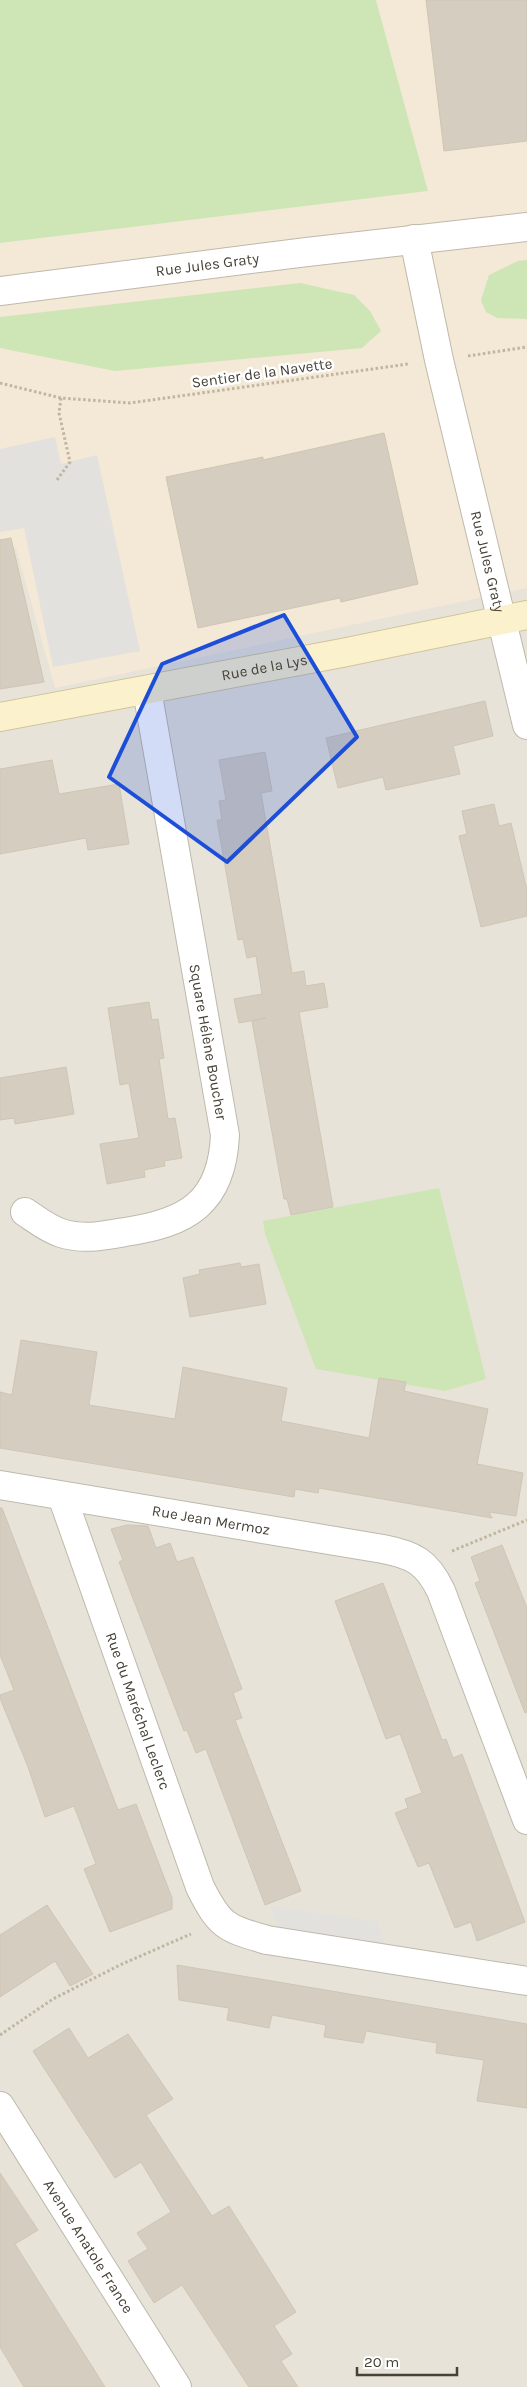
<svg xmlns="http://www.w3.org/2000/svg" width="527" height="2387" font-family="Karla,sans-serif">
<style>
.residential{fill:#e7e3d8}
.commercial{fill:#f4e8d6}
.green{fill:#cee5b5}
.parking{fill:#e3e1de}
.building{fill:#d5cdbf;stroke:#cfc5b3}
.lines{fill:none;stroke-linecap:round;stroke-linejoin:round}
.street-casing{stroke:#bfb9ac;stroke-width:30}
.secondary-casing{stroke:#d1c59c;stroke-width:30}
.path{stroke:#c0b59f;stroke-width:3;stroke-dasharray:2.5 2.5;stroke-linecap:butt}
.street{stroke:#fff;stroke-width:28}
.secondary{stroke:#fbf1cc;stroke-width:28}
.marked{fill:#1d4ed8;fill-opacity:0.2;stroke:#1d4ed8;stroke-width:4;stroke-linejoin:round}
.labels{text-anchor:middle;stroke-width:5;stroke-linejoin:round;paint-order:stroke}
.street-label{font-size:15px;fill:#474238;stroke:#fff}
</style>
<rect width="100%" height="100%" fill="#f4f1ea"/>
<path class="residential" d="M16,548L441,605L527,588V2387H0V551Z"/>
<path class="commercial" d="M376,0H527V588L55,688L16,548L0,551V243L428,191Z"/>
<g class="green">
<path d="M0,0H376L428,191L0,243Z"/>
<path d="M527,260V319L497,318L486,312L481,300L489,275L518,261Z"/>
<path d="M300,283L354,295L370,311L381,331L362,348L115,371L0,348V317Z"/>
<path d="M439,1188L486,1379L445,1391L316,1369L265,1234L263,1221Z"/>
</g>
<g class="parking">
<path d="M55,437L61,464L97,455L140,651L53,667L24,528L0,532V449Z"/>
<path d="M270,1906L377,1921L387,1950L279,1933Z"/>
</g>
<g class="building">
<path d="M426,0H527V141L444,151Z"/>
<path d="M384,433L418,584L341,602L340,598L198,628L166,477L263,457V460Z"/>
<path d="M11,538L44,682L0,689V540Z"/>
<path d="M485,701L493,736L453,746L460,774L386,790L383,777L338,788L326,738Z"/>
<path d="M265,752L272,791L261,793L292,973L304,971L306,986L324,983L328,1007L299,1012L333,1207L291,1215L287,1199H284L252,1021L266,1018L239,1023L234,999L262,994L256,956L247,958L243,939L238,940L217,820H222L219,801L226,800L219,760Z"/>
<path d="M52,760L59,794L119,784L129,844L88,850L86,838L0,854V769Z"/>
<path d="M494,804L499,826L511,823L527,890V916L481,927L459,836L467,834L462,811Z"/>
<path d="M149,1002L152,1020L158,1019L161,1039L164,1058L159,1059L168,1119L175,1118L182,1158L164,1161L165,1166L144,1170L145,1177L107,1184L100,1144L139,1138L129,1083L120,1085L108,1008Z"/>
<path d="M66,1067L74,1114L15,1124L14,1118L0,1120V1078Z"/>
<path d="M240,1263L241,1267L259,1264L266,1304L190,1317L183,1278L200,1274L199,1270Z"/>
<path d="M21,1340L97,1352L89,1405L175,1419L183,1367L287,1388L281,1421L369,1438L379,1378L406,1382L404,1391L488,1409L477,1464L523,1473L516,1516L489,1512L492,1518L319,1488L318,1493L295,1489L294,1497L0,1448V1392L12,1395Z"/>
<path d="M0,1508H2L118,1810L136,1804L172,1898V1909L110,1932L84,1869L96,1864L74,1806L45,1817L28,1767L0,1698V1695L14,1690L0,1655Z"/>
<path d="M127,1525L148,1526L156,1548L170,1543L177,1562L193,1557L242,1689L233,1693L242,1718L235,1720L301,1891L265,1905L206,1749L196,1753L187,1730L184,1731L119,1562L123,1560L111,1529Z"/>
<path d="M502,1545L527,1608V1712L525,1713L475,1583L480,1581L471,1557Z"/>
<path d="M383,1583L442,1740L446,1739L453,1758L462,1754L525,1922L477,1941L471,1922L455,1928L429,1863L418,1867L395,1813L408,1808L405,1799L422,1793L400,1734L386,1739L335,1601Z"/>
<path d="M47,1905L93,1974L70,1986L55,1961L0,1997V1935Z"/>
<path d="M177,1965L527,2024V2108L477,2101L484,2060L436,2053L437,2043L366,2031L363,2043L324,2037L326,2025L272,2015L269,2028L227,2020L229,2008L179,2000Z"/>
<path d="M69,2028L88,2058L128,2034L173,2099L146,2115L212,2216L229,2206L296,2312L274,2326L292,2354L281,2361L298,2387H249L182,2285L154,2303L128,2261L148,2249L137,2233L171,2212L141,2162L115,2178L33,2051Z"/>
<path d="M0,2173L38,2230L15,2244L105,2387H24L0,2347Z"/>
</g>
<g class="lines">
<g class="street-casing">
<g id="street">
<path id="s1" d="M414,239L439,360L527,725"/>
<path id="s2" d="M0,291L307,252L527,227"/>
<path d="M25,1212C37,1220 48,1229 61,1233C83,1240 103,1236 125,1232C187,1223 222,1203 225,1135L147,690"/>
<path id="s3" d="M0,1485L383,1549C414,1555 427,1562 441,1591L527,1820"/>
<path id="s4" d="M62,1496L200,1887C220,1927 226,1928 267,1940L527,1981"/>
<path id="s5" d="M0,2106L177,2387"/>
</g>
</g>
<g class="secondary-casing">
<g id="secondary">
<path id="s6" d="M0,717L342,653L527,615"/>
</g>
</g>
<g class="path">
<path d="M468,356L527,347"/>
<path d="M0,383L61,398L130,403L408,364"/>
<path d="M57,480L70,462L59,413L61,398"/>
<path d="M452,1551L527,1520"/>
<path d="M0,2035L53,1999L120,1965L191,1934"/>
</g>
<use href="#street" class="street"/>
<use href="#secondary" class="secondary"/>
</g>
<path class="marked" d="M284,615L357,737L227,862L109,777L162,664Z"/>
<g class="labels">
<g class="street-label">
<text dy="5" stroke="none"><textPath href="#s2" startOffset="209">Rue Jules Graty</textPath></text>
<text transform="translate(262 373) rotate(-8)" y="5">Sentier de la Navette</text>
<text dy="5" stroke="none"><textPath href="#s1" startOffset="331">Rue Jules Graty</textPath></text>
<text dy="5" stroke="none"><textPath href="#s6" startOffset="269">Rue de la Lys</textPath></text>
<text transform="translate(208 1042) rotate(80)" y="5">Square Hélène Boucher</text>
<text dy="5" stroke="none"><textPath href="#s3" startOffset="214">Rue Jean Mermoz</textPath></text>
<text dy="5" stroke="none"><textPath href="#s4" startOffset="228">Rue du Maréchal Leclerc</textPath></text>
<text dy="5" stroke="none"><textPath href="#s5" startOffset="166">Avenue Anatole France</textPath></text>
</g>
</g>
<path d="M357 2367v8h100v-8" fill="none" stroke="#474238" stroke-width="2.5"/>
<text x="364" y="2367" font-size="15" fill="#474238" stroke="#ffffff" stroke-width="4" paint-order="stroke">20 m</text>
</svg>
